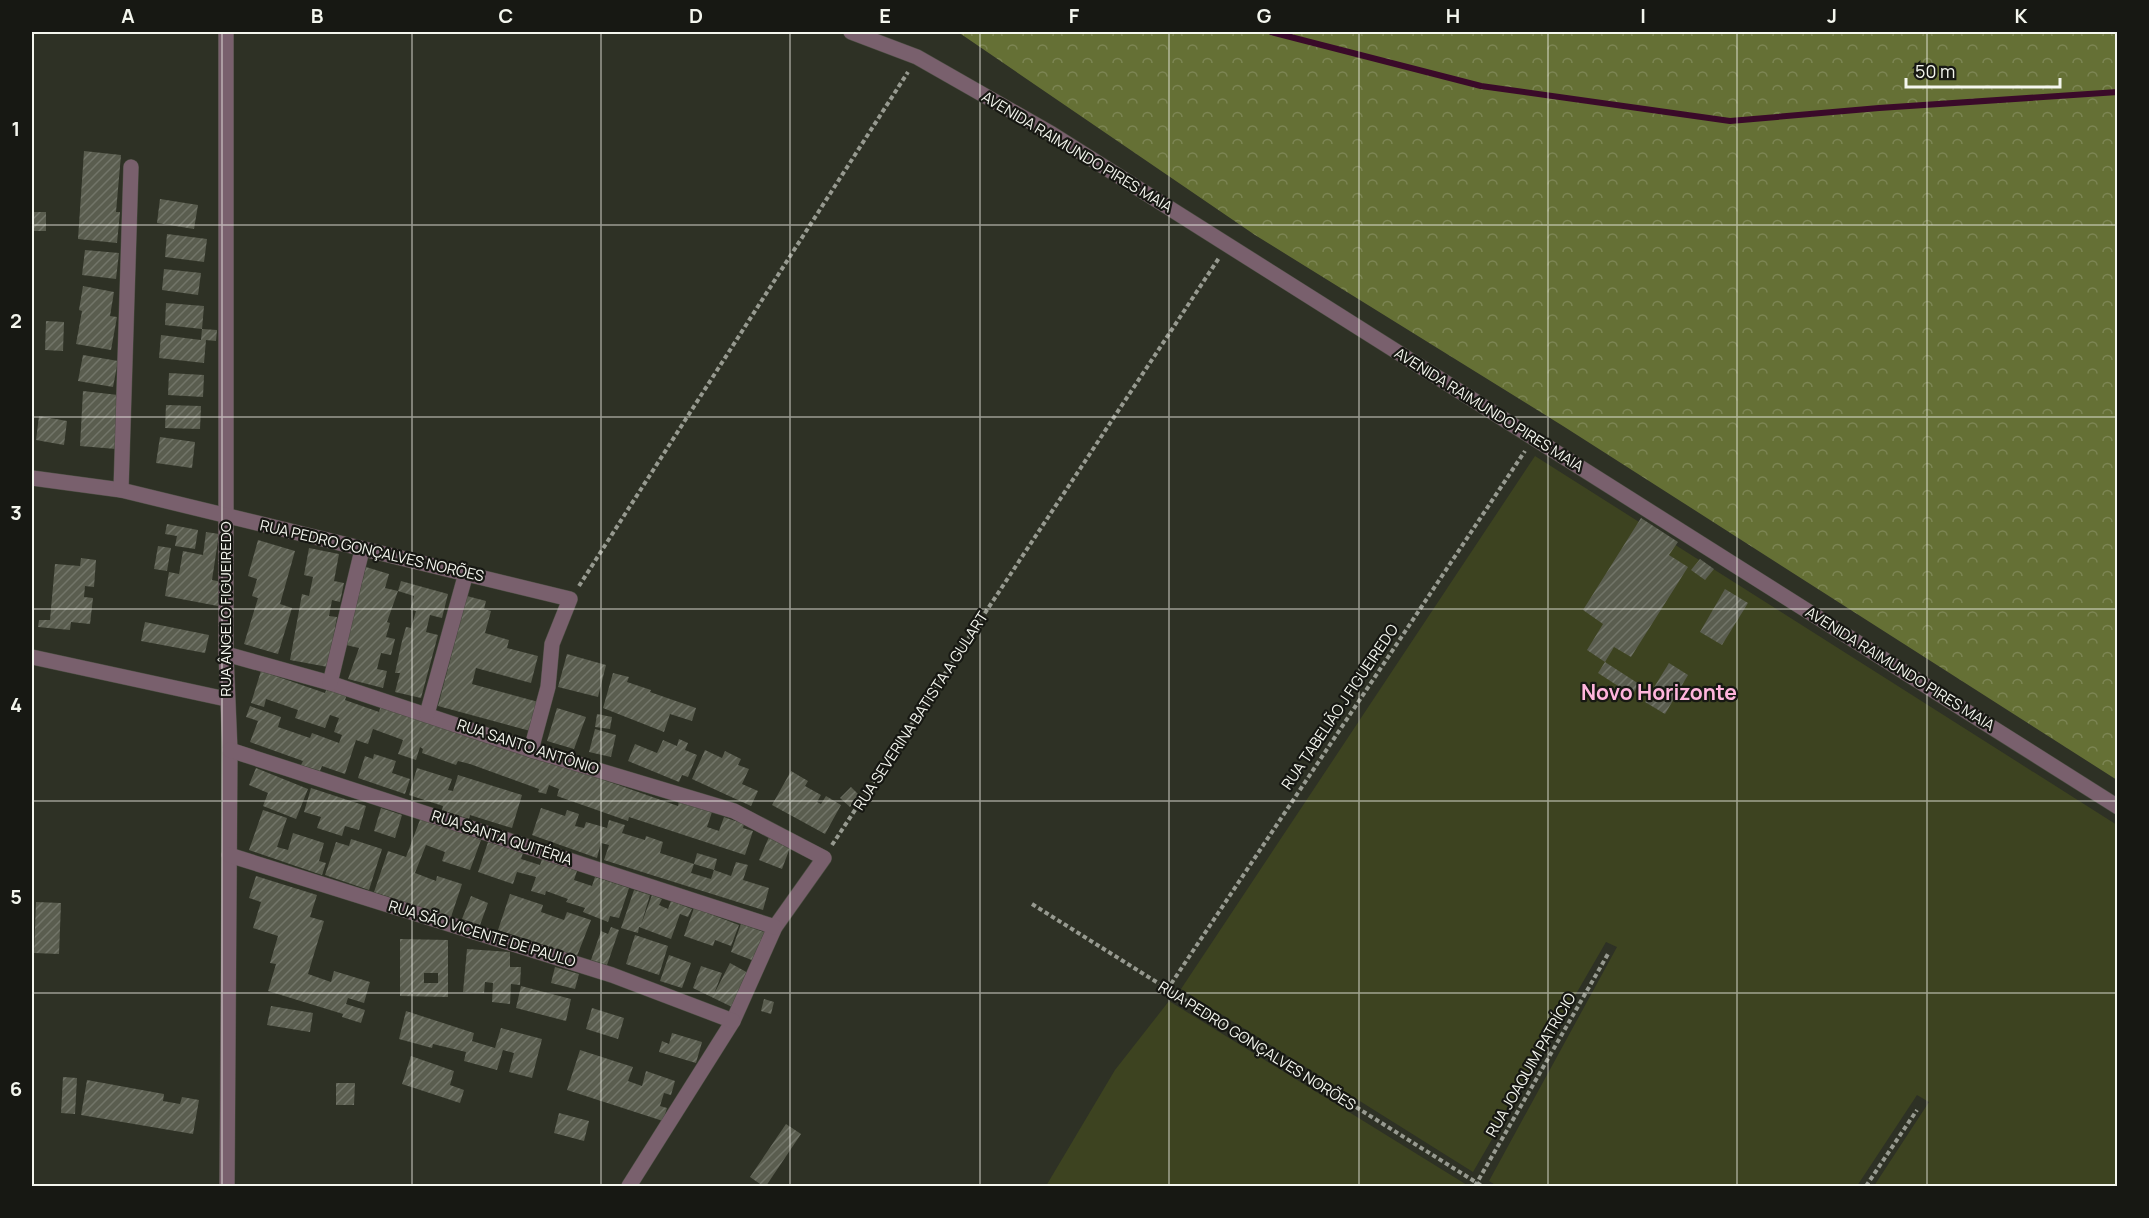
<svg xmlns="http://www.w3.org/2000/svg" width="2149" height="1218" font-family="Manrope,sans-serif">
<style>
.green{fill:#3d4320}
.forest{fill:url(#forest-crowns)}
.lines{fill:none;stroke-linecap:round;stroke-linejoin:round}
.stream{stroke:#3a0a29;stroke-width:6}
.building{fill:url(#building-hatch);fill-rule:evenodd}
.minor-casing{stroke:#4a4d41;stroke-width:16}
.path{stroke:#979a90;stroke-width:4;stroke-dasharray:4.5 3;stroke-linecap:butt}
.minor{stroke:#79606d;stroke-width:15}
.grid{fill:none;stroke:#f4f6ee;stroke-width:1.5;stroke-opacity:0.55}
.labels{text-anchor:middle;stroke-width:4.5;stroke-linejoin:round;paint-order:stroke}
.street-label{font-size:15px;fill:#f4f6ee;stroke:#171813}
.district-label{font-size:21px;font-weight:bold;fill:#ffb4dc;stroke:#171813}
.neatline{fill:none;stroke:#f4f6ee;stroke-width:2}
.grid-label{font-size:20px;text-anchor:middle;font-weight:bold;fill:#f4f6ee}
</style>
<defs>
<pattern id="forest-crowns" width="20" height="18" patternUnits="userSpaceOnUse" patternTransform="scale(1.5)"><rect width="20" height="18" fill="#657035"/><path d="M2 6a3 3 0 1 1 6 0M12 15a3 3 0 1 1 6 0" fill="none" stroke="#7c8553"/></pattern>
<pattern id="building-hatch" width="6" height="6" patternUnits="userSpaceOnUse" patternTransform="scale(1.5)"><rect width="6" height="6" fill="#5a5d4f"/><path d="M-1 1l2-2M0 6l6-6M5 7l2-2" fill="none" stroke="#727569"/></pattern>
</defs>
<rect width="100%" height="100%" fill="#2e3125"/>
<g class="green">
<path d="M1535,456L2117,825V1186H1874L1929,1102L1917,1095L1857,1186H1497L1489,1181L1617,947L1606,942L1473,1172L1181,989Z"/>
<path d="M1169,1001L1467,1185L1046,1186L1115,1070Z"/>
</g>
<path class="forest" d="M958,32H2117V780L1563,426L1255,235Z"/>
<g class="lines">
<path class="stream" d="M1271,32L1481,86L1730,121L1879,108L2118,92"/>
</g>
<g class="building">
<path d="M84,151L121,155L116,212H120L117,243L78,239Z"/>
<path d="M160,199L198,205L194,229L157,223Z"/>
<rect x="32" y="212" width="14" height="19"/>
<path d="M167,234L207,239L204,262L165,257Z"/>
<path d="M85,250L119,253L116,279L82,275Z"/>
<path d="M164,269L201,273L198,295L162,290Z"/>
<path d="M83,286L114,292L110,316L117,317L111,350L76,344L82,311L79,310Z"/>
<path d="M166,303L204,306L202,329L165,325Z"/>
<path d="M46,321L64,322L63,351L45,350Z"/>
<path d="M202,329L217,330L216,341L206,340L204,363L159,358L161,335L201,340Z"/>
<path d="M83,355L118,361L113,387L78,381Z"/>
<path d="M169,373L204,375L203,397L168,395Z"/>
<path d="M83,391L118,395L116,449L80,446Z"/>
<path d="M166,405L201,406L200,429L165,428Z"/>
<path d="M39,416L67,421L64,445L36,440Z"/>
<path d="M160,437L195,442L192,468L156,463Z"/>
<path d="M1641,518L1678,542L1669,555L1688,567L1631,657L1614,647L1605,662L1587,650L1603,624L1583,610Z"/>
<path d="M167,524L198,530L195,549L175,546L177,536L165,534Z"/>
<path d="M206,532L219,534L212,580L222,582L218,606L165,596L169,572L179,574L183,551L203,555Z"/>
<path d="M258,540L295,551L280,604L292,608L278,654L244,644L258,598L252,596L257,579L248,576Z"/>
<path d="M158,546L171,548L167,571L154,569Z"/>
<path d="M309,548L339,554L334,581L344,583L340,602L332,600L329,616L337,617L328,667L290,660L302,594L309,596L313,577L304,575Z"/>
<path d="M81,558L96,560L94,587L85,586L84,597L93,598L90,624L71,622L70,630L38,627L39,620H50L55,564L80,566Z"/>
<path d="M1700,559L1714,569L1705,580L1691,570Z"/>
<path d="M366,567L389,574L385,588L398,591L387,622L390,623L386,637L395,639L391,655L381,653L377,669L387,671L383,688L348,679L359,648L346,645Z"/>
<path d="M401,581L448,594L442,618L430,615L426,632L438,635L421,698L395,692L400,673H395L402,641L406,627L411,628L416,611L410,610L414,596L398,591Z"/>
<path d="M1725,589L1748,603L1722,645L1700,632Z"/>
<path d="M467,596L486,601L484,609L491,611L485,633L509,640L507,648L538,656L531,683L476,668L472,684L542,703L534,732L438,706Z"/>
<path d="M145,622L209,635L205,653L141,641Z"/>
<path d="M567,654L606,665L598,697L558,687Z"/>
<path d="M1605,662L1639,684L1632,695L1598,673Z"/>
<path d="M1669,663L1688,675L1665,714L1645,702Z"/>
<path d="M261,671L325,693L328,685L348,692L345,700L379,712L382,702L678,806L679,801L712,812L707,827L719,831L724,817L744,824L743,828L753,831L745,855L629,817L628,821L557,796L559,789L549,785L546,794L538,792L539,789L470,764L458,761L456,765L422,753L423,749L420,747L416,760L398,754L403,740L373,729L368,744L356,740L345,774L322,766L320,771L301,765L303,761L250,742L258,721L246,717L250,706L281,717L278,727L310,738L312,733L339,743L342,735L334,732L339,718L330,715L325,728L295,718L298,710L266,699L264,707L251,703Z"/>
<path d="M613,673L629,677L627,682L651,690L650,692L696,708L692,721L670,714L664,732L603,708Z"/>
<path d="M557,708L586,717L574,749L547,741Z"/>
<path d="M597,714L612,717L610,729L595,727Z"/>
<path d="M595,729L616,735L611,757L589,752Z"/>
<path d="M679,739L688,743L685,750L697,755L688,777L682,775L679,782L628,761L635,744L657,753L663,740L677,746Z"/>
<path d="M705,750L722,758L725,751L741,759L738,765L749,769L742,784L758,791L751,806L692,779Z"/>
<path d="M374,754L396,761L392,773L410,779L405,794L358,778L365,756L373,759Z"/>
<path d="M256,768L308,789L296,819L263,806L268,793L249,785Z"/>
<path d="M417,768L452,779L448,790L453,791L458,775L522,795L512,828L470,815L469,819L442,810L443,806L409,795Z"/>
<path d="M791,771L808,781L805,786L821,795L817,802L821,804L826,796L841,805L825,834L772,805Z"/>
<path d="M851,787L860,796L850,807L840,798Z"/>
<path d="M311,788L366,806L359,830L345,826L342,836L317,828L321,817L304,812Z"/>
<path d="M381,808L402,815L395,838L374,831Z"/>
<path d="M541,808L565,816L567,810L579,814L575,826L584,828L586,822L607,828L609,820L625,825L622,833L645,840L646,836L663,842L660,853L694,864L691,873L711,879L714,870L731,876L736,862L748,865L743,880L769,888L763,910L604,860L609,845L601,843L597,858L532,835Z"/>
<path d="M263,810L287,818L277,847L288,850L293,833L324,843L319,861L326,863L322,875L249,850Z"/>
<path d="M421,817L481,840L470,870L442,861L445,852L426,845L415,873L436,881L437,876L462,884L451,917L374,892L388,851L406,857Z"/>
<path d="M769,837L791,845L782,869L759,860Z"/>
<path d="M351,839L382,849L369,890L325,875L336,842L349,846Z"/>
<path d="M488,842L523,853L521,859L540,865L542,859L577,871L574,880L592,886L595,877L629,888L619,918L610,916L608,922L583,912L585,908L566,902L568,899L546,891L545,895L531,891L536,877L517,872L513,884L478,872Z"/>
<path d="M697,853L717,859L714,870L694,864Z"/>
<path d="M256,876L317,895L310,917L324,921L308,974L331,982L334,971L370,982L364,1003L348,998L346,1004L365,1010L361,1023L342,1017L343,1014L268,991L276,964L270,963L278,936L253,928L261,902L249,898Z"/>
<path d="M634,890L650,895L641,925L652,895L662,899L659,905L668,909L671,901L692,909L688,917L680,914L671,939L639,927L638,933L621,928Z"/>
<path d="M510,894L543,905L541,912L564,920L567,912L591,920L577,956L498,930Z"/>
<path d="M471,896L488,903L480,925L462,919Z"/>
<path d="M36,902L61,903L59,954L34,953Z"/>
<path d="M694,908L739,925L731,946L715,940L713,946L684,936Z"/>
<path d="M741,924L767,933L757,962L731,952Z"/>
<path d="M611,927L619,930L607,965L591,960L601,931L608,934Z"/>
<path d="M635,935L668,946L659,975L626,964Z"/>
<path d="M400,939L448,940V997L400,996ZM424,973H438V983H424Z"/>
<path d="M467,949L510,952V967H521L520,985L511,984L510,1004L492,1002L493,983L485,982L484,993L463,992Z"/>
<path d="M669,955L691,963L682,988L660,981Z"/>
<path d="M730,963L750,974L732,1007L693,988L701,966L722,973L714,994Z"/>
<path d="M555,967L579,974L575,989L551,983Z"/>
<path d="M521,986L571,999L566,1021L516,1008Z"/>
<path d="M764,999L774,1002L771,1014L761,1011Z"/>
<path d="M271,1006L313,1013L310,1032L267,1025Z"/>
<path d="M592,1008L624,1018L618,1039L586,1029Z"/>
<path d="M406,1011L474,1033L472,1041L495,1048L501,1028L542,1039L532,1078L509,1072L514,1053L503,1050L497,1070L464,1061L466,1052L433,1044L432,1048L399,1039Z"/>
<path d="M672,1033L702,1042L696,1063L659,1052L662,1041L669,1044Z"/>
<path d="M580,1050L633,1067L628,1081L642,1086L646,1071L675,1081L671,1095L664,1093L660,1106L667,1108L663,1121L567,1090Z"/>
<path d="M411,1056L454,1071L450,1085L464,1090L460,1103L402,1084Z"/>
<path d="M63,1077L77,1078L75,1114L61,1113Z"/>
<path d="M87,1080L164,1094L163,1101L180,1104L182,1097L199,1100L193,1134L81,1115Z"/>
<path d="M336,1083H355L354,1105H336Z"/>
<path d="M559,1113L589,1121L584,1141L554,1133Z"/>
<path d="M786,1124L801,1134L766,1186H763L750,1177Z"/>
</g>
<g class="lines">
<g class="minor-casing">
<g id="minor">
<path d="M226,32V654L230,750L227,1186"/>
<path d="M851,32L917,57L1052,134L2118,807"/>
<path d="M32,478L121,490L570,599L552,644L548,687L531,750"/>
<path d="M121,490L131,167"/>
<path d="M226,654L330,683L531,750L734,811L824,858L775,927L733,1021L629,1186"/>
<path d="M32,657L226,699"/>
<path d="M330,683L362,550"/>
<path d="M427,714L466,573"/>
<path d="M230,750L775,927"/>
<path d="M229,855L612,975L733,1021"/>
</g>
</g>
<g class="path">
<path d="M579,586L908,72"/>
<path d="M832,845L1219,258"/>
<path d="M1032,904L1482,1186"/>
<path d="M1167,990L1525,451"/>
<path d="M1475,1186L1608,954"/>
<path d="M1866,1186L1917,1110"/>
</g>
<use href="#minor" class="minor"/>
</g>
<path class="grid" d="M222,32V1186M412,32V1186M601,32V1186M790,32V1186M980,32V1186M1169,32V1186M1359,32V1186M1548,32V1186M1737,32V1186M1927,32V1186M32,225H2118M32,417H2118M32,609H2118M32,801H2118M32,993H2118"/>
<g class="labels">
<g class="street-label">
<text transform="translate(1077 152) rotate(31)" y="5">AVENIDA RAIMUNDO PIRES MAIA</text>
<text transform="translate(1489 410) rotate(32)" y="5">AVENIDA RAIMUNDO PIRES MAIA</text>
<text transform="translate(372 551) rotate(13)" y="5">RUA PEDRO GONÇALVES NORÕES</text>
<text transform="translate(226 609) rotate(-90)" y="5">RUA ÂNGELO FIGUEIREDO</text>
<text transform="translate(1900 669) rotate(32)" y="5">AVENIDA RAIMUNDO PIRES MAIA</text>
<text transform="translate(1340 707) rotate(-56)" y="5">RUA TABELIÃO J FIGUEIREDO</text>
<text transform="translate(921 711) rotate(-57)" y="5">RUA SEVERINA BATISTA A GULART</text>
<text transform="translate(528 747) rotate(18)" y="5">RUA SANTO ANTÔNIO</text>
<text transform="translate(502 838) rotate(18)" y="5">RUA SANTA QUITÉRIA</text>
<text transform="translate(482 934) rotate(17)" y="5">RUA SÃO VICENTE DE PAULO</text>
<text transform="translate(1257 1046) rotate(32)" y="5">RUA PEDRO GONÇALVES NORÕES</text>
<text transform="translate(1531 1065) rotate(-60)" y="5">RUA JOAQUIM PATRÍCIO</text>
</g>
<g class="district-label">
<text x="1659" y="700">Novo Horizonte</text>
</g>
</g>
<rect width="2149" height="1218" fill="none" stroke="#171813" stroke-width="66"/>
<path d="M1906 78v9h154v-9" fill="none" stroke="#f4f6ee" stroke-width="3"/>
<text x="1915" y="78" font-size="18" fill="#f4f6ee" stroke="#171813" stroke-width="4.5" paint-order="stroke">50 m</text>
<rect x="33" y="33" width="2083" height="1152" class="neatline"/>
<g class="grid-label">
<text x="128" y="23">A</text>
<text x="317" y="23">B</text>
<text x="506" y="23">C</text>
<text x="696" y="23">D</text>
<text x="885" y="23">E</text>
<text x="1074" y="23">F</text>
<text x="1264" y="23">G</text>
<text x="1453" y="23">H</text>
<text x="1643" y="23">I</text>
<text x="1832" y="23">J</text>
<text x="2021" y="23">K</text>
<text x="16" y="136">1</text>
<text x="16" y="328">2</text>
<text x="16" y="520">3</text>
<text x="16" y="712">4</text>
<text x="16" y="904">5</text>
<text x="16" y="1096">6</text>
</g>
</svg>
